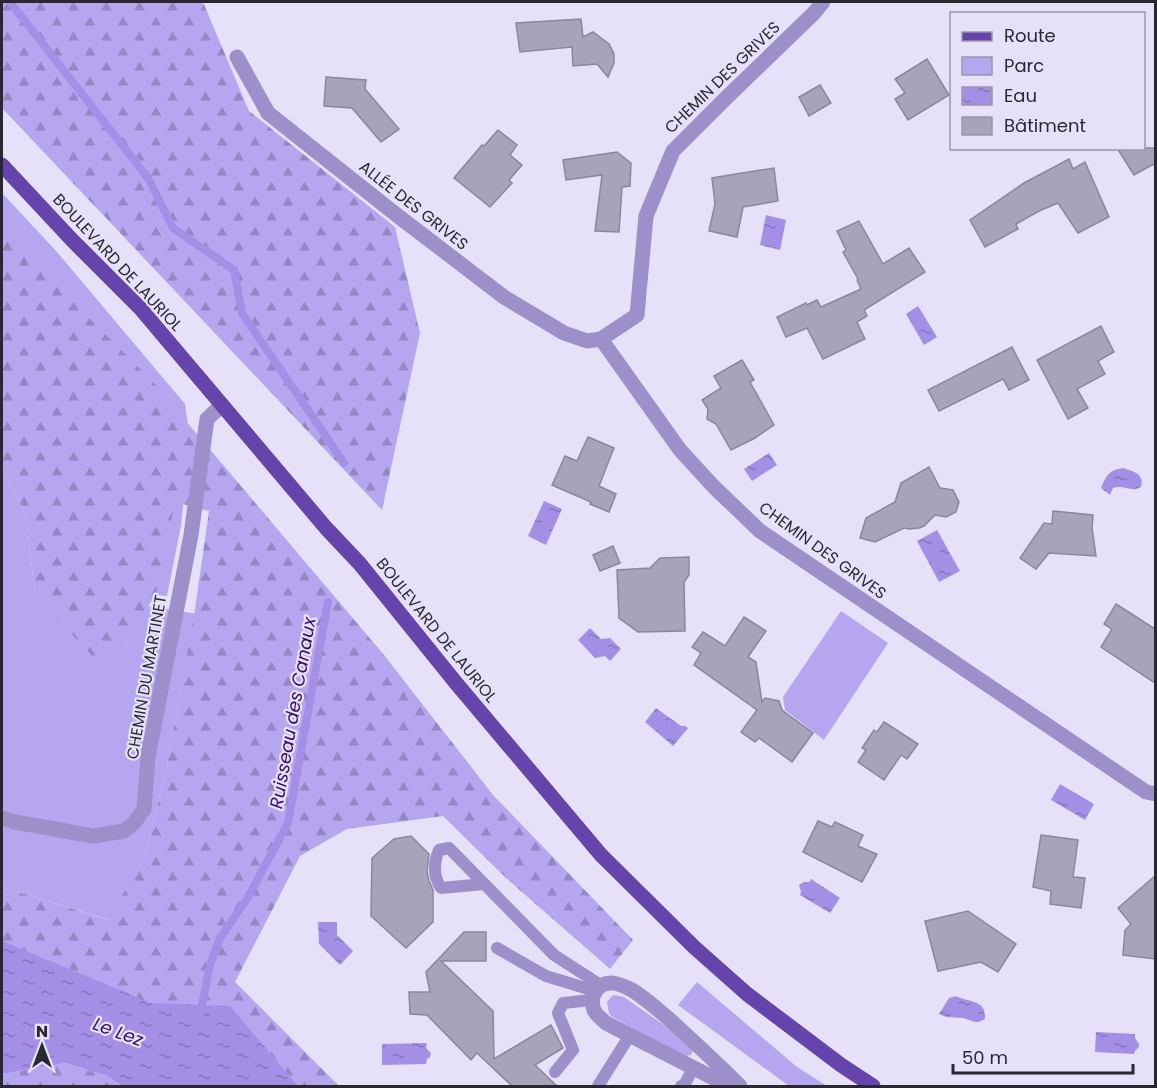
<svg xmlns="http://www.w3.org/2000/svg" width="1157" height="1088" font-family="Poppins,sans-serif">
<style>
.green{fill:#b6a6f0}
.forest{fill:url(#forest-firs)}
.water{fill:url(#water-ripples)}
.lines{fill:none;stroke-linecap:round;stroke-linejoin:round}
.stream{stroke:#a48fe7;stroke-width:8}
.building{fill:#a7a3ba;stroke:#8a869b;stroke-width:1.5}
.service{stroke:#9d90ca;stroke-width:12}
.minor{stroke:#9d90ca;stroke-width:15}
.primary{stroke:#6544ac;stroke-width:15}
.labels{text-anchor:middle;stroke-width:4.5;stroke-linejoin:round;paint-order:stroke}
.street-label{font-size:16px;fill:#292730;stroke:#e6e1f9}
.water-label{font-size:18px;font-style:italic;fill:#390a75;stroke:#e6e1f9}
</style>
<defs>
<pattern id="forest-firs" width="22" height="20" patternUnits="userSpaceOnUse" patternTransform="scale(1.5)"><rect width="22" height="20" fill="#b6a6f0"/><path d="M5 1l3.5 6h-7zM16 11l3.5 6h-7z" fill="#9487c3"/></pattern>
<pattern id="water-ripples" width="26" height="14" patternUnits="userSpaceOnUse" patternTransform="scale(1.5)"><rect width="26" height="14" fill="#a48fe7"/><path d="M2 4q2-2 4 0t4 0M15 11q2-2 4 0t4 0" fill="none" stroke="#8675bc"/></pattern>
</defs>
<rect width="100%" height="100%" fill="#e6e1f9"/>
<g class="green">
<path d="M2,193L57,252L185,404L190,440L181,526L167,596L123,592L2,254Z"/>
<path d="M2,468L26,516L35,594L126,645L148,606L236,620L181,688L166,770L146,852L110,920L2,887Z"/>
<path d="M841,611L888,643L824,740L785,710L783,697Z"/>
<path d="M697,982L797,1067L827,1086H789L678,1005Z"/>
<path d="M614,995L624,997L688,1042L693,1050L691,1055L686,1056H682L611,1016L609,1013L607,1002L611,997Z"/>
</g>
<g class="forest">
<path d="M2,2H203L249,111L395,227L420,333L382,510L2,108Z"/>
<path d="M2,231L152,381L384,655L493,795L633,940L610,969L505,877L443,816L347,829L300,856L235,982L339,1086H269L2,966V887L109,920L146,852L166,770L194,616L209,511L175,502L156,593L126,645L97,661L35,594L26,516L2,468Z"/>
<path d="M66,1063L107,1076L122,1086H2V1074Z"/>
</g>
<g class="water">
<path d="M766,215L786,220L780,250L760,245Z"/>
<path d="M918,306L937,337L924,345L906,314Z"/>
<path d="M769,453L777,465L752,481L744,469Z"/>
<path d="M1123,468C1133,471 1145,474 1141,487C1131,493 1123,484 1113,488L1110,495L1101,488C1106,476 1109,470 1123,468Z"/>
<path d="M544,501L562,509L546,545L528,536Z"/>
<path d="M937,530L960,571L939,582L917,541Z"/>
<path d="M590,628L601,639L610,638L621,649L610,661L605,656L595,658L578,640Z"/>
<path d="M656,708L681,726H685L688,728L673,746L645,722Z"/>
<path d="M1060,784L1094,804L1085,820L1051,800Z"/>
<path d="M811,879L840,898L830,913L800,895L801,892L799,885L804,882H809Z"/>
<path d="M318,922H337V935L353,951L340,965L319,944Z"/>
<path d="M2,941L151,1003L230,1006L298,1086H122L107,1076L66,1063L2,1074Z"/>
<path d="M956,996C970,1003 986,999 985,1019L979,1022H975L963,1018L946,1017L939,1014L949,998Z"/>
<path d="M1096,1032L1135,1034V1038L1139,1044V1047L1135,1051L1134,1054L1095,1052Z"/>
<path d="M427,1043L426,1048L431,1053L430,1057L427,1059L426,1064L382,1065V1044Z"/>
</g>
<g class="lines">
<g class="stream">
<path d="M10,2L148,178L173,228L234,270L242,313L344,463"/>
<path d="M200,1014L210,965L220,938L247,899L288,823L328,602"/>
</g>
</g>
<g class="building">
<path d="M581,19L583,37L593,32L609,44L614,54V63L608,77L597,64L573,66L572,47L520,52L516,23Z"/>
<path d="M927,59L949,95L908,120L895,99L905,93L895,79Z"/>
<path d="M326,77L366,80L365,89L399,129L381,142L352,108L324,106Z"/>
<path d="M820,85L831,103L809,116L799,97Z"/>
<path d="M498,130L517,145L510,155L522,165L509,180L512,183L490,207L454,178L482,145L484,146Z"/>
<path d="M1117,148H1155V164L1150,166L1134,175Z"/>
<path d="M617,152L631,163L630,186L622,187L619,232L595,231L602,175L566,180L563,160Z"/>
<path d="M1069,159L1073,169L1085,162L1109,217L1078,233L1058,203L1039,211L1016,224L1018,229L985,247L970,220L1024,183Z"/>
<path d="M774,168L778,201L743,207L737,237L709,231L715,204L712,178Z"/>
<path d="M859,221L883,264L909,248L925,272L864,310L867,316L857,322L865,339L823,359L807,328L786,337L777,317L806,303L807,305L817,300L821,307L861,289L857,280L858,279L843,252L846,250L837,231Z"/>
<path d="M1101,326L1114,352L1098,361L1105,374L1077,389L1088,408L1068,419L1037,360Z"/>
<path d="M1012,347L1029,380L1009,390L1003,379L939,411L928,390Z"/>
<path d="M742,360L754,380L750,382L774,425L755,438L731,450L716,424L707,419L708,409L702,400L721,388L714,376Z"/>
<path d="M588,437L614,448L599,486L616,494L609,512L590,504L591,502L552,485L565,456L577,461Z"/>
<path d="M929,467L940,488L953,490L959,502L956,512L946,517L935,515L924,526L919,528L909,529L904,528L875,542L860,538L866,518L895,502L901,483Z"/>
<path d="M1053,511L1093,515L1092,528L1096,556L1049,553L1036,569L1020,558L1044,523L1052,524Z"/>
<path d="M613,546L620,563L600,571L593,555Z"/>
<path d="M689,557V575L684,582L685,631L638,632L619,618L617,570L650,568L660,558Z"/>
<path d="M1116,604L1155,629V683L1101,647L1112,629L1104,624Z"/>
<path d="M744,617L766,631L748,657L756,662L762,702L765,698L779,701L782,710L813,733L792,762L759,738L755,742L741,732L757,710L694,665L701,653L692,647L703,632L725,646Z"/>
<path d="M884,722L918,744L907,759L901,755L884,780L858,762L866,750L862,748L874,730L877,732Z"/>
<path d="M818,821L832,827L835,822L863,835L858,846L877,854L862,882L803,852Z"/>
<path d="M1041,835L1078,840L1073,877L1085,878L1081,908L1050,904L1051,891L1033,887Z"/>
<path d="M411,836L429,854L427,871L429,881L433,890V922L406,948L371,916L372,858L394,839Z"/>
<path d="M1155,876V959L1123,955L1125,930L1131,924L1118,908Z"/>
<path d="M968,911L1016,944L998,972L981,962L938,971L925,921Z"/>
<path d="M464,932H486V961H441L493,1011L494,1059L551,1025L563,1048L535,1065L557,1086H512L477,1053L471,1060L427,1015L410,1014L409,992H430L426,972Z"/>
</g>
<g class="lines">
<g class="service">
<path d="M484,884L441,888C433,876 433,864 439,850L449,848L554,955L602,986"/>
<path d="M497,948L546,976L595,991"/>
<path d="M555,1072L573,1050L558,1013L563,1003L591,1000"/>
<path d="M598,1086L630,1035"/>
<path d="M681,1086H684L693,1068"/>
</g>
<g class="minor">
<path d="M823,2L814,13L725,99L673,151L646,216L637,315L601,339L680,450L714,487L760,531L1146,792L1156,794"/>
<path d="M237,57L268,113L398,216L504,297L564,333L587,341L601,339"/>
<path d="M2,818L15,822L93,836L124,831L134,823L144,809L148,757L191,535L207,419L222,405"/>
<path d="M729,1086L606,1023C602,1019 596,1015 594,1010C589,998 596,984 610,983C616,982 626,987 632,990C645,998 657,1009 669,1019C693,1041 717,1063 740,1086"/>
</g>
<path class="primary" d="M2,165L72,240L140,308L326,528L360,564L456,683L601,855L694,947L747,994L841,1065L873,1086"/>
</g>
<g class="labels">
<g class="street-label">
<text transform="translate(722 77) rotate(-44)" y="6">CHEMIN DES GRIVES</text>
<text transform="translate(414 205) rotate(38)" y="6">ALLÉE DES GRIVES</text>
<text transform="translate(118 262) rotate(47)" y="6">BOULEVARD DE LAURIOL</text>
<text transform="translate(823 550) rotate(36)" y="6">CHEMIN DES GRIVES</text>
<text transform="translate(437 630) rotate(51)" y="6">BOULEVARD DE LAURIOL</text>
<text transform="translate(146 677) rotate(-80)" y="6">CHEMIN DU MARTINET</text>
</g>
<g class="water-label">
<text transform="translate(293 713) rotate(-80)" y="6">Ruisseau des Canaux</text>
<text transform="translate(118 1032) rotate(20)" y="6">Le Lez</text>
</g>
</g>
<rect width="1157" height="1088" fill="none" stroke="#292730" stroke-width="6"/>
<rect x="950" y="12" width="195" height="138" fill="#e6e1f9" stroke="#9a97a9" stroke-width="1.5"/>
<rect x="962" y="32" width="30" height="9" fill="#6544ac" stroke="#9a97a9" stroke-width="1.5"/>
<text x="1004" y="42" font-size="18" fill="#292730">Route</text>
<rect x="962" y="57" width="30" height="18" fill="#b6a6f0" stroke="#9a97a9" stroke-width="1.5"/>
<text x="1004" y="72" font-size="18" fill="#292730">Parc</text>
<rect x="962" y="87" width="30" height="18" fill="url(#water-ripples)" stroke="#9a97a9" stroke-width="1.5"/>
<text x="1004" y="102" font-size="18" fill="#292730">Eau</text>
<rect x="962" y="117" width="30" height="18" fill="#a7a3ba" stroke="#9a97a9" stroke-width="1.5"/>
<text x="1004" y="132" font-size="18" fill="#292730">Bâtiment</text>
<g transform="translate(42 1046)" stroke="#e6e1f9" stroke-width="4.5" paint-order="stroke">
<path d="M0-4.5L10 22L0 15L-10 22Z" fill="#292730"/>
<text y="-9" font-size="16" font-weight="bold" text-anchor="middle" fill="#292730">N</text>
</g>
<path d="M953 1064v9h180v-9" fill="none" stroke="#292730" stroke-width="3"/>
<text x="962" y="1064" font-size="18" fill="#292730" stroke="#e6e1f9" stroke-width="4.5" paint-order="stroke">50 m</text>
</svg>
